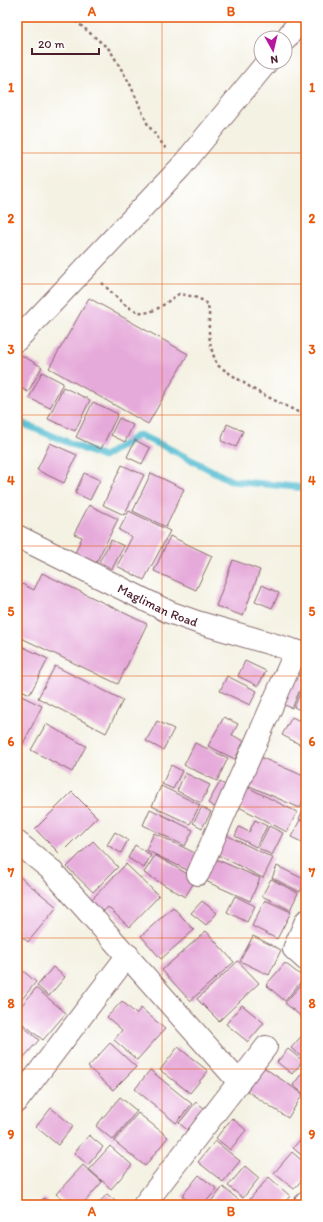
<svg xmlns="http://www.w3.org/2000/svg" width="323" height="1222" font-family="Itim,sans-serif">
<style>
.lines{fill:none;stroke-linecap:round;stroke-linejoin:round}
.stream{stroke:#55bdd2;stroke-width:7}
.building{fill:#e6aada}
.minor-casing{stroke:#86696b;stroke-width:24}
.path{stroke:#86696b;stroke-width:2.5;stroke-dasharray:3 3;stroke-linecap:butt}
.minor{stroke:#fff;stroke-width:22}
.grid{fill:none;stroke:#e8590c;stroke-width:1;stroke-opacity:0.55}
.labels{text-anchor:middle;stroke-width:3;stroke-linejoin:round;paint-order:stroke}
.street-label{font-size:13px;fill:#4a1f2b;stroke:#fff}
.neatline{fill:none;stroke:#e8590c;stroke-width:1.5}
.grid-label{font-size:13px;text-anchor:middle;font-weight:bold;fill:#e8590c}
</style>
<rect width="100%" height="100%" fill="#fff"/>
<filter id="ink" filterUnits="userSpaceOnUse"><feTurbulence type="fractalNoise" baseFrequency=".025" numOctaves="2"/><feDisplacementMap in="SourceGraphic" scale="8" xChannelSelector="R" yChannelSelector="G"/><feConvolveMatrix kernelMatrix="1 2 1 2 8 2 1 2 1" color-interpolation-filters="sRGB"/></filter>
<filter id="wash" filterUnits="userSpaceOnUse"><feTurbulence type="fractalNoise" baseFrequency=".012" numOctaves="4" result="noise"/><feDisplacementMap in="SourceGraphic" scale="16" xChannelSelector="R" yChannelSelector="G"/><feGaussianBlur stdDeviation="0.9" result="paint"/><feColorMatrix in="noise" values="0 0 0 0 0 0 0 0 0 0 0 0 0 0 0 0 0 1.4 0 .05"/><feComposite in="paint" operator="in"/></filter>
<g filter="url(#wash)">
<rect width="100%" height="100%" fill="#f4f2e3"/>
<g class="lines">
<path class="stream" d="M17,421L103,457L139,435L166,447L232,481L306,488"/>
</g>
<g id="blocks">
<g class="building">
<path d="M89,298L188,354L148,424L49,368Z"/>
<path d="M21,355L42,367L28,392L17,386V362Z"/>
<path d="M42,372L63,383L50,408L29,398Z"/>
<path d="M63,387L90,400L75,431L48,419Z"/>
<path d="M93,402L118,414L101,449L76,437Z"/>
<path d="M119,418L133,425L125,442L111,435Z"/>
<path d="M227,424L243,431L236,447L221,441Z"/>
<path d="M135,440L150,448L142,464L127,457Z"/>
<path d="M50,443L77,455L64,483L37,470Z"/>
<path d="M122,465L144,475L124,515L103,505Z"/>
<path d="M84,473L100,480L90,500L75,493Z"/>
<path d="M151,473L184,489L166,527L133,511Z"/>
<path d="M89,505L118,519L96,563L75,553L82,537L74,534Z"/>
<path d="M129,511L170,531L144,580L117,566L132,537L119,530Z"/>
<path d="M170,536L212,556L196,590L154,571Z"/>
<path d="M111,540L124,546L112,569L99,562Z"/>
<path d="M233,560L260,570L243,616L216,606Z"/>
<path d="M42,573L147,624L118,684L17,636L19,622L17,621V595L22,584L34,590Z"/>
<path d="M262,585L279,593L272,608L255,601Z"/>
<path d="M17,644L48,659L30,694L17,688Z"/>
<path d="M245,661L266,671L258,686L238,676Z"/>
<path d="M55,666L123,700L106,733L38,698Z"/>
<path d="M295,674L305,678L292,708L282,704Z"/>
<path d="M227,676L257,691L250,705L220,691Z"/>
<path d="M306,681V713L294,707Z"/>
<path d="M17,694L42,706L23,744L17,741Z"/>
<path d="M224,717L238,724L232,735L244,741L235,759L208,746Z"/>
<path d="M292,717L306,724V740L303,746L282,735Z"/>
<path d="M157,721L174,729L163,750L146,741Z"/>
<path d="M46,724L86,746L72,772L31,750Z"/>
<path d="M195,743L228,758L217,781L184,765Z"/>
<path d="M260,757L306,777V794L300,808L247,785Z"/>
<path d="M171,765L182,771L173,789L162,784Z"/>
<path d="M185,773L210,785L201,803L177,791Z"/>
<path d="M220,782L232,789L219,810L208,803Z"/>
<path d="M161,786L200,805L190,824L152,806Z"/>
<path d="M247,787L297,812L287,832L237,806Z"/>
<path d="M72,792L97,817L60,854L35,829Z"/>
<path d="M306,805V822L299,819Z"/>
<path d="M202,807L211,812L202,828L193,823Z"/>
<path d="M150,809L193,830L185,846L143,825Z"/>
<path d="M255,820L267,826L256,847L235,836L239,827L249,832Z"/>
<path d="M300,820L306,823V844L291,837Z"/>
<path d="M269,826L283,833L272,855L258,848Z"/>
<path d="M115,832L128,840L121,853L107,845Z"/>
<path d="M154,833L201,856L193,873L146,850Z"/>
<path d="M224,834L273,858L263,878L214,853Z"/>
<path d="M93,841L118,867L93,892L67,867Z"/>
<path d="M135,845L151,855L144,868L128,858Z"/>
<path d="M155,855L196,879L185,897L144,873Z"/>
<path d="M213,858L260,878L250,901L203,880Z"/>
<path d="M126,864L159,896L129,927L108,907L102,913L90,901Z"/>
<path d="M277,866L306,880L300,892L272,878Z"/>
<path d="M20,877L57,907L28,942L17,933V880Z"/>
<path d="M271,879L298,893L290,910L262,896Z"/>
<path d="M235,896L255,906L247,922L227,912Z"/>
<path d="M265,900L291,912L277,939L252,926Z"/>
<path d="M202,901L217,913L206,925L191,913Z"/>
<path d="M173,907L194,930L161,959L141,936Z"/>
<path d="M206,931L234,962L190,1001L162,970Z"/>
<path d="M253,936L281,950L269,975L240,961Z"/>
<path d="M238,961L259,983L219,1021L197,999Z"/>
<path d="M285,963L304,978L285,1001L266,985Z"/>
<path d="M53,967L65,977L49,996L37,986Z"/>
<path d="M22,970L36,982L17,1005V976Z"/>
<path d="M305,980L306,1017L304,1019L285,1003Z"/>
<path d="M36,988L66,1013L43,1040L17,1019V1011Z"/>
<path d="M122,1001L136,1014L141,1008L165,1029L137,1060L114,1040L122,1030L107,1017Z"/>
<path d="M242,1005L264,1023L248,1042L226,1024Z"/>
<path d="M17,1021L39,1040L17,1065Z"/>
<path d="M305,1032L306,1033V1061L291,1048Z"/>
<path d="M110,1043L136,1067L113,1090L88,1067Z"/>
<path d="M178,1047L208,1071L190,1093L160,1070Z"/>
<path d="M288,1049L303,1061L292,1074L277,1062Z"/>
<path d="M263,1067L303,1094L288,1118L247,1091Z"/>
<path d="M306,1068V1096L293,1085Z"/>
<path d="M150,1070L192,1104L176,1123L135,1089Z"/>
<path d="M120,1097L137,1111L113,1140L96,1126Z"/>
<path d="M196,1102L208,1111L191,1133L179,1123Z"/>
<path d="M51,1108L73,1126L58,1145L36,1127Z"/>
<path d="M138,1113L168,1137L145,1166L114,1141Z"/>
<path d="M232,1118L246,1130L230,1150L216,1138Z"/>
<path d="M306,1133V1159L293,1148Z"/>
<path d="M89,1135L103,1147L88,1165L74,1153Z"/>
<path d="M215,1141L240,1161L223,1182L198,1162Z"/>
<path d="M110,1146L132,1165L111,1189L89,1169Z"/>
<path d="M292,1152L306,1164V1175L294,1189L274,1173Z"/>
<path d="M83,1165L102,1182L82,1205H69L56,1194Z"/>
<path d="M245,1166L259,1178L243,1198L228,1186Z"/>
<path d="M199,1175L217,1189L203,1205H193L182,1196Z"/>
<path d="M269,1177L290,1196L283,1205H255L249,1200Z"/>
<path d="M223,1187L240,1201L237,1205H208Z"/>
<path d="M107,1194L120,1205H97Z"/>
<path d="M44,1198L52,1205H38Z"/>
</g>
</g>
</g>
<g filter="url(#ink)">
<use href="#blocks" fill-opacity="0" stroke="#86696b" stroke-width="1"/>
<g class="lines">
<g class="minor-casing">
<g id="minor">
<path d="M285,40L303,17"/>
<path d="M17,340L180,168L267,62"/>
<path id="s1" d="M17,536L169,612L197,622L306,654"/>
<path d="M17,842L50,869L238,1081"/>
<path d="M198,874L296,651"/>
<path d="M306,921L294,949L306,960"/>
<path d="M17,1101L128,955"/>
<path d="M144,1205L266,1047"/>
<path d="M304,1205L306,1203"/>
</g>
</g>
<g class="path">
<path d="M71,17L110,50L130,84L148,125L167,150"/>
<path d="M102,283C114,294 133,319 152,311C161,308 170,299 179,294C221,300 205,310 210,341C211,349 214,357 217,365L256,391L306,416"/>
</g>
<use href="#minor" class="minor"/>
</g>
</g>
<path class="grid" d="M162,17V1205M17,153H306M17,284H306M17,415H306M17,546H306M17,676H306M17,807H306M17,938H306M17,1069H306"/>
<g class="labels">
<g class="street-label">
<text dy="5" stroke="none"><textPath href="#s1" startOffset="157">Magliman Road</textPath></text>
</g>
</g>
<rect width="323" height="1222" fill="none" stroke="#fff" stroke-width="44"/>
<g transform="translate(273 50) rotate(172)"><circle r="19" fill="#ffffff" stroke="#b7a5aa"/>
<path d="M0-3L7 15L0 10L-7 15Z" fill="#b5179e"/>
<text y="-6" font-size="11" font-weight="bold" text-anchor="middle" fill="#4a1f2b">N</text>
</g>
<path d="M32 48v6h67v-6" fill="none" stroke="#4a1f2b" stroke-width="2"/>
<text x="38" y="48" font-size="12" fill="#4a1f2b" stroke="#ffffff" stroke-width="3" paint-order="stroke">20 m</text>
<rect x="22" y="22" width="279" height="1178" class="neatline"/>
<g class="grid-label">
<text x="92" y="16">A</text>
<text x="231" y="16">B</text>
<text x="11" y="92">1</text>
<text x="312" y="92">1</text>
<text x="11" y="223">2</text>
<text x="312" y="223">2</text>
<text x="11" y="354">3</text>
<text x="312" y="354">3</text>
<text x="11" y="485">4</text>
<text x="312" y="485">4</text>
<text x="11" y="616">5</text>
<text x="312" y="616">5</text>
<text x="11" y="746">6</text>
<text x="312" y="746">6</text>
<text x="11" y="877">7</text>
<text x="312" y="877">7</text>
<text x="11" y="1008">8</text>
<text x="312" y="1008">8</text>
<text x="11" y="1139">9</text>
<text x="312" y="1139">9</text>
<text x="92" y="1216">A</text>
<text x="231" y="1216">B</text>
</g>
</svg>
